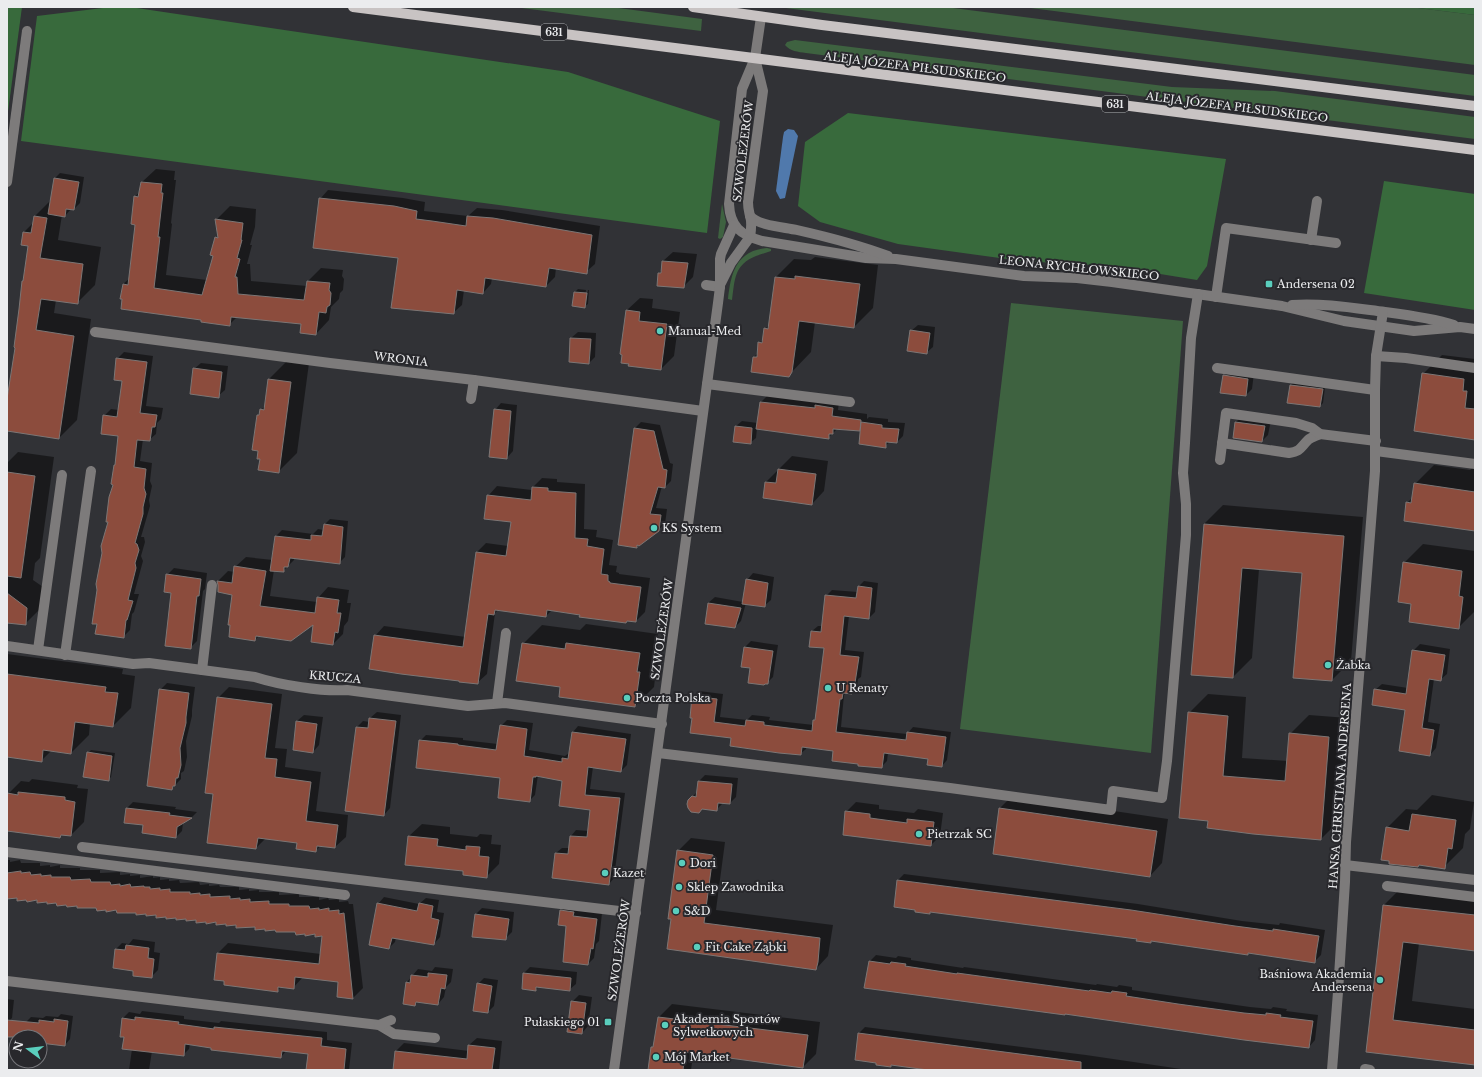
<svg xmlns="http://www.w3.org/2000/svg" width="1482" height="1077" font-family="'Libre Baskerville',serif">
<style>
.green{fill:#3e6240}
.forest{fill:#386a3c}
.water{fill:#5079ac}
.shadow{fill:#0007}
.building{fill:#8c4c3d;stroke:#7c7675}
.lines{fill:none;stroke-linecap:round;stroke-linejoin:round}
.minor{stroke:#7d7b7b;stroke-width:10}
.major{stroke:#c8c3c3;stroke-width:10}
.poi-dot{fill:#5acebd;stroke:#28282c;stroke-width:1.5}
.labels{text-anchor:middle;stroke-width:4;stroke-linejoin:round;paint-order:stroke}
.shield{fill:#28282c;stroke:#b0b1b4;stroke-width:1}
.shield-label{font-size:10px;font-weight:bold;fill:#ebecee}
.street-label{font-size:11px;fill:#ebecee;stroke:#28282c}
.poi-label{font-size:11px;fill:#ebecee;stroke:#28282c;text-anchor:start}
</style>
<rect width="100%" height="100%" fill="#313236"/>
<g class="green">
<path d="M514,7H611L702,19L701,31Z"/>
<path d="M778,7H945L1475,75V96Z"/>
<path d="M1023,7H1410L1475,15V65Z"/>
<path d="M795,40L1172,87L1275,91L1475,117V139L806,53C798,52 790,51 785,45L787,42Z"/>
<path d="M722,204L726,222L723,237L720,239L718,238Z"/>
<path d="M767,248L771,249V251C766,253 761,254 756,256C734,265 735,279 732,300L728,299C731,273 736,251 767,248Z"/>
<path d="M1011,303L1183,321L1151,753L960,729Z"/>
</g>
<g class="forest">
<path d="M7,7H22L7,119Z"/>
<path d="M111,7H130L568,72L720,121L707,233L21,141L37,16Z"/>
<path d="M1410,7H1475V15Z"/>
<path d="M848,113L1226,159L1207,266L1197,280L1111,266L1021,261L898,244L820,222L798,206L805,142Z"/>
<path d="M1384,181L1475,194V310L1364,293Z"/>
</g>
<path class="water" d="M788,129L794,130L798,136L785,198L780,199L776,191L783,137L784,132Z"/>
<g class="shadow">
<path d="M156,169L175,171L174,180H176L171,223L172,224L166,275L207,280L214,255L216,238L219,235L217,219L230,206L256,209L255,227L250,245H252L247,264H250L251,281L307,286L308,281L321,268L343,270L342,276L344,279L343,290L340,293L339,299L331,307L329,320L316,334L302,323L237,317L229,325L202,319L123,284L130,278L136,224L135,197L140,191L142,182Z"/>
<path d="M60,173L84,177L80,203L74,209H71L65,216L62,215L58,240L101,247L95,285L77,303L56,300L54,313L91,319L77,420L59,438L7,430V407L29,245L22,244L24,232L34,222L35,216L51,200L54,179Z"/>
<path d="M328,190L403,198L425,202L424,211L468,216L477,208L502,210L600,226L595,264L586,272L556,268L555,277L546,286L492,278L491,284L483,293L464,290L462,305L453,313L399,257L320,199Z"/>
<path d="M673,252L697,254L693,277L683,287L659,273L662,270L663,261Z"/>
<path d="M815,257L878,265L873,308L854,327L815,322L811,352L788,376L754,357L758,353L759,343L764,339L765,329L770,324L775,278L794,259L811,260Z"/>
<path d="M578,289L586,290L584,305H586L588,290H589L588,304L585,306L574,305L575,292Z"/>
<path d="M640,298L653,299L652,308L680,312L674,356L661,369L630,363L624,354L627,310Z"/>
<path d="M918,325L935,327L933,347L926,353L911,331Z"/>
<path d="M578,332L596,333L595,357L589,363L570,361L571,338Z"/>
<path d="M124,352L153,356L146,406L163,408L161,419L157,423L156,434L149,440L143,439L140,461L152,463L150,481L152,486L149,500L150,506L141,537H144L145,542L141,556L143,561L134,594H139L134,612L132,614L130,630L123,637L109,521L114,483V465L116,463L119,435L104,416L111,409L119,410L123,380L117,359Z"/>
<path d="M1442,355L1475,359V439L1423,374Z"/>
<path d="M288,360L309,363L297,453L278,472L261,458L258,415L261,410L266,405L269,379Z"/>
<path d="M201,363L228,366L225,390L218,396L194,369Z"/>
<path d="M1230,370L1254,373L1252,389L1246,395L1224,376Z"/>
<path d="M1294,382L1325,387L1323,403L1320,406L1291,385Z"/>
<path d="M767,396L839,402L838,410L867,414V419L869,417L888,419V422L905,423L903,436L897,442L891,441L885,446L862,428L860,430L838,428L828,438L757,428L756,438L750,443L736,426L742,421L758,423L761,402Z"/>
<path d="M501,403L517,405L513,451L507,458L495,410Z"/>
<path d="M1242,416L1271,420L1268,435L1262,441L1234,437L1236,422Z"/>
<path d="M641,422L660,425L670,463L673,464L671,481L665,487L662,486L656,508L667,509L665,524L637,547L635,428Z"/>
<path d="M18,452L54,457L40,558L35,563L33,580L46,589L44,605L25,624L7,622V463Z"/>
<path d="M792,456L828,461L824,491L812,504L764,498L766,482Z"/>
<path d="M1434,465L1470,470L1475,465V530L1407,503L1413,497L1415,484Z"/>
<path d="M542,478L557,479V482L585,484L584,529L597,530L596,537L613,540L609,565L617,566L616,572L619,573V574L650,578L645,612L636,621L628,620L626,622L552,610L546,616L498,610L495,613L487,674L477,683L375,636L384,626L466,637L477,552L486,543L508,546L512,521L488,496L497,486L532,490L533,487Z"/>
<path d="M1223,505L1363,517L1351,661L1332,680L1303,573L1259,569L1252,658L1233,677L1204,524Z"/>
<path d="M330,519L348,521L345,557L339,563L294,557V560L283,571L274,570L270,596L317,602L318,598L328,587L349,590L347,603H351L348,621L344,626L343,634L333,644L315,623L259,636L255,640L233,594L219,585L218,581L228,571L235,572V567L246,557L273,560L276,536L282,530L313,534L318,529L324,530V525Z"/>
<path d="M1423,544L1475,551V611L1458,628L1412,603L1404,563Z"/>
<path d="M174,568L207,573L205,589L203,591L197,641L191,647L167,575Z"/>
<path d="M753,573L774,577L771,600L764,606L746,603L741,621L735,627L708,603L715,597L743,602L747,580Z"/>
<path d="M864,581L878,583L875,612L869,618L849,616L845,650L864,652L861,677L858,679L857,687L852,693L847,692L844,695L841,727L907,734L913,727L951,732L947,760L942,766L929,758L888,753L887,761L881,767L859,763L834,750L806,746V749L800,754L732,737L691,732L693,696L699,691L723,694L720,717L747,720L752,715L770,717L769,720L814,725V720L816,718L825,647L812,631L818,626H823L826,596L832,590L858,592V587Z"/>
<path d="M586,624L658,634L656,653H658L654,687L635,706L523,644L542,625L580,630Z"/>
<path d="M751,641L778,645L773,677L767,683L751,667L745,647Z"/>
<path d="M1420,644L1450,649L1447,674L1440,680L1434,679L1428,722L1440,724L1436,748L1430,755L1406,709L1375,690L1382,684L1408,688L1413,651Z"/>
<path d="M7,654L123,669L122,674L135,676L131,708L113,726L90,723L89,735L71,753L52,750L41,761L7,756Z"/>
<path d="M167,683L195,687L192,710V716L186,741L187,757L184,771L181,773V779L178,782L172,789L160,690Z"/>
<path d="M229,687L282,694L275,748L287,749L285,767L321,772L316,811L348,815L346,837L335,847L321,845L316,851L298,842L266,838L256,848L214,793L218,698Z"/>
<path d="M1208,694L1246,697L1242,758L1288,761L1290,734L1309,715L1348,718L1340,820L1321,839L1209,820L1189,713Z"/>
<path d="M377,712L401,715L390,808L384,815L357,727L363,721L370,722V718Z"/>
<path d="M304,715L323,717L319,745L313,752L297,721Z"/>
<path d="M507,720L533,723L529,750L565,756L569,753L573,732L578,726L631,734L627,765L621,771L593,767L590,789L625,793L614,878L609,884L556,853L562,848H569L571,836L576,830L589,831L591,809L563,780L538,775L535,795L529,801L502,777L420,741L426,735L463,738V740L498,744L501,726Z"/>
<path d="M91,750L115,753L111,777L108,780L88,753Z"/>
<path d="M705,775L738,778L736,797L730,803H723L716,810L689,800L697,792L699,781Z"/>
<path d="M32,779L78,785L77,788L88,789L84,822L71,835L63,834L60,837L7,827L8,794L21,781L29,782Z"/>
<path d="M1432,795L1474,802L1470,829L1465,834L1463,848L1444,867L1420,864L1387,828L1406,809L1417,810Z"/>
<path d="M1012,796L1168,819L1162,863L1150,876L1000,808Z"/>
<path d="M133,802L176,807L175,809L197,812L192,817L183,823L182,831L176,837L144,825L127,808Z"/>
<path d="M856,802L879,805V809L914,813L918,809L943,813L940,836L931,845L846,812Z"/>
<path d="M422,824L450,827V834L477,837L480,834L492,835L491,844L501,845L499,864L486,877L464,870L409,836Z"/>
<path d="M691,838L725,842L716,910L833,925L828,956L816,969L668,948L678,851Z"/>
<path d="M7,860H10V862L20,860L21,863H40V866L50,865V867L60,865V868H80V870H100V873L120,872V875L130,874V876L140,875V878L153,876V878L160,877V880L169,879V881L179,880L180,883L199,882L200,885L209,884V886L219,885L220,887H239V890L249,889V891L259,890V892H279V895L299,894V897H319V900L328,898L329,900L339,899V902L348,901L349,904H353L363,988L353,998L340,981L303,977L293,988L281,987L278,990L225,980L218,953L228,943L321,954L324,935L316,933L37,899L7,897Z"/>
<path d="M904,874L1138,904L1242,921L1279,925L1280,923L1325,930L1321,955L1314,962L1250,952L1248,954L1153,940L1151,942L1138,938L932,911L930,913L898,880Z"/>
<path d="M1403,886L1475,895V950L1419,943L1412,1001L1475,1009V1064L1367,1051L1384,905Z"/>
<path d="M384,897L419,904L426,898L439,900L437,912L444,913L440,937L434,944L396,937L395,942L389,948L378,904Z"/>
<path d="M567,905L602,913L599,941L596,944L594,958L588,964L561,911Z"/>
<path d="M482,908L514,912L512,932L505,939L473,936L476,914Z"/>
<path d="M133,939L155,942L154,952L160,953L158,970L151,977L134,970L116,949L122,943L129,944Z"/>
<path d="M876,955L896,958L898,956L911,958V960L963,968L964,967L1096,985L1097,984L1117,987L1119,985L1132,987V990L1250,1007L1271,1009L1273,1007L1287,1009L1286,1011L1318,1015L1315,1040L1309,1047L870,961Z"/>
<path d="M435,967L453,969L451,982L446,987L444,997L438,1004L419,1001L415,1005L407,982L418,969L432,971Z"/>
<path d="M530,967L577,972L576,984L569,990L539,986L536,990L524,973Z"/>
<path d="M484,978L498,980L494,1006L488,1012L478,984Z"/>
<path d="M579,995L592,997L588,1026L582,1033L572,1002Z"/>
<path d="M7,999L14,1000L12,1018L7,1023Z"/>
<path d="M672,1004L820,1022L816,1054L803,1067L696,1053L695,1060L692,1063L691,1070H649L652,1047L655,1044L659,1017Z"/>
<path d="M142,1011L184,1016V1019L219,1023L221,1021L327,1032V1040L352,1043L349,1070H313L309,1053L287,1050L281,1057L190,1044L189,1049L183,1055L152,1051L149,1070H129L132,1049L125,1037L123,1018L129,1012L140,1014Z"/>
<path d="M61,1014L73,1016L70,1039L65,1045L40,1042V1037H24L26,1022L31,1017L43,1018L46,1016L58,1017Z"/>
<path d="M865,1027L1086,1055L1188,1070H947L893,1064L891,1066L859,1033Z"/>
<path d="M477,1038L502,1041L499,1070H394L396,1051L404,1043L469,1051V1045Z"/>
</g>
<g class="building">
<path d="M54,178L79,182L74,210L66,209L65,217L48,214Z"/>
<path d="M141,182L162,184L161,193H163L158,237H160L154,288L202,295L213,256L210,255L215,237L218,238L215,219L243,223L241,240H242L237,258L240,259L235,277H237L238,294L304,300L307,281L330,283L329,290L331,293L330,305L327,307L326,313L319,312L316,335L300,333L301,324L231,317L230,326L201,322V320L121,309L122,299H120L123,284L128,285L135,225L131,224L134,196L138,197Z"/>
<path d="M319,198L394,206L417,211L416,219L432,221L466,226L467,216L493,218L592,235L587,274L549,268L546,287L485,278L483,294L457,290L454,314L391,308L398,258L313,248Z"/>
<path d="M34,216L47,218L40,258L83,264L78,304L41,299L36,330L74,336L59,439L7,431V399L15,348L14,347L19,309L22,281H23L28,246L21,245L23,232L31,233Z"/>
<path d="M662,261L688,263L684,288L657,286L658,273H661Z"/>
<path d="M795,276L860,284L854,328L799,321L792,372L789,377L751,372L753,357H757L758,342L762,343L764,328L768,329L775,277L795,279Z"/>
<path d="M574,292L587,293L585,308L572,306Z"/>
<path d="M626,310L640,312L639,321L667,324L661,370L628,366L629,364L621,363L622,355L620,354Z"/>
<path d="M910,330L930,333L927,354L907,351Z"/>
<path d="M570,338L591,339L589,364L569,362Z"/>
<path d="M116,358L147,362L140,413L157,415L155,427H152L150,441L137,440L134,467L146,469L144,488L146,494L143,507V514L135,543L137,544L139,550L135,563L136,568L128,600L133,601L127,620H126L124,638L95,634L97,624H92L97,590L96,584L102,553L101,546L108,522H106L109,497L113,485L111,484L114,465H115L118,436L101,434L103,415L117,417L122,381L114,380Z"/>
<path d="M193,368L222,372L219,398L190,394Z"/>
<path d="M1422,373L1464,379L1463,391H1467L1465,408L1475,409V440L1414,431Z"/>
<path d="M1223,375L1248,379L1246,396L1220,393Z"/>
<path d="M268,379L291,382L279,473L258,470L260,459H257L258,451L252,450L257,415H259L260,409L264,410Z"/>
<path d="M1290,385L1323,389L1320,407L1287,403Z"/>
<path d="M760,402L815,408V405L833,408L832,416L861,420L860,431L833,429V434H829V439L756,429Z"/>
<path d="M494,409L511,411L507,459L489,457Z"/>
<path d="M861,422L882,425V428L899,429L897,443L886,442V448L859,444Z"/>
<path d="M1235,422L1265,426L1262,442L1233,438Z"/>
<path d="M735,426L752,428L751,444L733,442Z"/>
<path d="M634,428L654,431L663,469L667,470L665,488L658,487L650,514L661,515L659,531L639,546L637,545V548L618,545Z"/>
<path d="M778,469L816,474L812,505L763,498L765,482L776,483Z"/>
<path d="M7,472L35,476L21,578L7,576Z"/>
<path d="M1414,483L1475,492V531L1404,521L1406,502L1411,503Z"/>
<path d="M532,487L548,488V491L576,493L575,538L588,539L587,546L604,549L601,574L608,575V581L610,582V583L641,587L636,622L627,621L626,623L579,617L580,615L547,610L546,617L495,610L494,615L488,614L478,684L459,682V681L401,674L369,669L374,635L463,647L476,552L506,556L511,522L484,519L487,495L531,500Z"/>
<path d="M324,524L343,527L340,564L290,558L288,567H284V572L270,571L275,536L311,540V535L322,536Z"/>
<path d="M1204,524L1344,536L1332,681L1293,678L1302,573L1242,568L1233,678L1191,675Z"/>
<path d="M1403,562L1462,571L1459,596L1463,597L1459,629L1409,622L1411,604L1398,602Z"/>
<path d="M234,566L266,571L260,606L315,613L317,597L339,600L337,613H341L338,633L335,632L333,645L311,642L313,625L291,641L256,636L255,641L229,637L230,625H228L232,595L218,592V585L217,581L232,583Z"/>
<path d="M166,574L201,579L199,596H197L191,649L165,646L171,593L164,592Z"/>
<path d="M746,579L768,583L765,607L742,604Z"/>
<path d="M858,586L872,588L869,619L844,616L840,655L859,657L855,683H853L852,694L843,693L842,699H840L836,732L906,740L907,732L946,737L942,767L927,765L928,759L884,753L882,768L858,766V764L832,761L833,751L802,747L801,755L779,753L730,746L731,738L690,733L692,718H690L692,696L717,699L714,722L745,726L746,720L764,722V725L812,731L813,720H815L824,648L809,647L811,631L821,632L825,595L856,598Z"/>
<path d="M7,593L27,608L26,625L7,623Z"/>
<path d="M708,603L741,608L735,628L705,624Z"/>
<path d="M522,643L565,649L566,643L640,653L637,672H640L635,707L559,697L560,687L516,681Z"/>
<path d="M744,647L773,651L768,684H765L764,685L748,683L750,668L741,667Z"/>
<path d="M1412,650L1445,655L1441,681L1429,679L1422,728L1434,730L1430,756L1399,751L1405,710L1372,705L1374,689L1406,694Z"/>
<path d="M7,674L106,687L105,692L118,693L113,727L75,722L71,754L43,750L42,762L7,757Z"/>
<path d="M159,689L189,693L186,717V723L180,748L181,765L178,778H176L175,786H173L172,790L147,786Z"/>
<path d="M217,697L272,704L265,758L277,759L275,777L311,782L306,821L338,825L335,848L317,846L316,852L296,849L297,843L258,838L256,849L207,843L213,794L205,793Z"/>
<path d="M1188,712L1228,716L1223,776L1285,781L1289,733L1329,737L1321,840L1253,834L1207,828L1208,821L1179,818Z"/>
<path d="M369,718L396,721L384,816L345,811L356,727L368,728Z"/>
<path d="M296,721L317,724L313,753L293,750Z"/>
<path d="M500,725L527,729L524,756L562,762V758L568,759L572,732L626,739L621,772L588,767L585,795L620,798L609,885L552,878L555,853L568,854L570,836L587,837L590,810L559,806L562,781L536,776V777H533L530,802L498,798L500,778L416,768L419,740L458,744V745L496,750Z"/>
<path d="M87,752L112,756L109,781L83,777Z"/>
<path d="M698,781L732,784L730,804L718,803L717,811L702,809L699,813L691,812L688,808L687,804L688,800L692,796L696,797Z"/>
<path d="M18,792L65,797V800L75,802L71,836L61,835L60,838L7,831V793L18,795Z"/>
<path d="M126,808L170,813L169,815L192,818L177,827L176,838L142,833L143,825L124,823Z"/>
<path d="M999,808L1157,831L1150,877L993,854Z"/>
<path d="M845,811L870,814V818L907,823V819L934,822L931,846L843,835Z"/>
<path d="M1412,814L1456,820L1452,849L1448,848L1445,869L1419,865L1418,867L1389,864V861L1381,860L1386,827L1409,831Z"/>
<path d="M408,836L438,839L437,846L466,850V846L480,847L479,856L489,857L487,878L463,875V871L405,865Z"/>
<path d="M677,850L713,855L704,923L820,938L818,962L816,970L667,949L671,919H668Z"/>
<path d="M21,871V873L30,872L31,875L41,874V876L51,875V877H70L71,880L90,879L91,882H110L111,885L120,884V886L130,884L131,887L144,886V887H150V889L160,888V890L170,889V892H190V894L200,893V895L210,894V897L230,896V899L240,898V900L250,899V902L269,901V904H289V906H309L310,909L319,908V910L329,908V911L339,910V914L344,913L353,999L337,997L338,982L295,977L294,989L278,987V992L224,985V981L214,980L217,953L319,964L322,936L315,937V934L305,936V934L296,935L295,932H276L275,930L265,931V929L255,930V927L236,928V925L226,926V924L216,925V922L206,924V922L196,923V920L186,921V919L176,920V918L166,919V917L156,918V915L146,916V914L136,915V913H117L116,910L106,912V910L97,911L96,908H77V906L67,907L66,905L57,906L56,903L47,904V902L37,903V900L27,902L26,900L17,901V898L7,899V873Z"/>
<path d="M897,880L1131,910L1235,926L1273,931V929L1319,936L1316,954L1315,963L1248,953V955L1151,941V943L1136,941L1137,939L930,912V914L915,912V910L894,907Z"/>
<path d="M377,903L417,911L419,903L433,906L431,918L439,920L434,945L392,938L389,949L369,945Z"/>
<path d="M1383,905L1475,915V951L1403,942L1393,1020L1475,1030V1065L1366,1052Z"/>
<path d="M560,910L574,912L573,916L597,919L593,949L591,948L588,965L563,962L566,926L558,925Z"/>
<path d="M475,914L509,919L506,940L472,937Z"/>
<path d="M126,945L149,948L148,958L154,959L152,978L133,976V971L113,968L115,949L125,950Z"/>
<path d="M869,961L890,964L891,962L906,964L905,966L957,974V973L1089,991L1090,990L1111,993L1112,991L1127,993L1126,996L1178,1004L1244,1013L1266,1015V1013L1281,1015L1280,1017L1313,1021L1309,1048L1244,1040L1065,1014V1015L864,988Z"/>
<path d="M428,973L447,975L445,989L441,988L438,1005L416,1002L415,1006L403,1004L406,982L410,983L411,975L428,977Z"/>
<path d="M523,973L571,978L570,991L536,987V991L522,989Z"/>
<path d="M477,983L492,986L488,1013L473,1011Z"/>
<path d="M571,1001L586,1003L582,1034L567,1032Z"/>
<path d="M135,1017L179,1022L178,1024L214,1029V1027L322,1038L321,1046L346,1049L344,1070H306L308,1054L282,1051L281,1058L211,1050V1048L185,1044L184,1056L122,1049L124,1037H120L122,1018L135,1020Z"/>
<path d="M658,1017L808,1035L803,1068L685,1052L683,1070H648L651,1047H653Z"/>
<path d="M54,1019L68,1021L65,1046L40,1043V1037H7V1020L39,1023V1020L54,1022Z"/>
<path d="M858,1033L1081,1062V1070H928L891,1065V1067L876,1065V1063L855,1060Z"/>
<path d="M468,1045L495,1048L492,1070H393L395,1051L467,1059Z"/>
</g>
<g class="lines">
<g class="minor">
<path d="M761,17L755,58L742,89L729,204C730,227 741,235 762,241L866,258L896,259L1024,276L1077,278L1112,282L1282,306L1344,321L1414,331L1460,327L1475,329"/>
<path d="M7,182L27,31"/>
<path d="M750,216C759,226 784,227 797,230C828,237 859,245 888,256"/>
<path d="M1311,240L1317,201"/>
<path d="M721,283L731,263L750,237C751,231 752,222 750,216C749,211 748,208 748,202L763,91L755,58"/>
<path d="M706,285L720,287"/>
<path d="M1216,297L1226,228L1336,243"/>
<path d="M1292,305C1324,303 1353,308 1385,312C1408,315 1432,318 1454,325"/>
<path d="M95,332L330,363L474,380L703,411"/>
<path d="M1376,356L1406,358L1475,368"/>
<path d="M1217,368L1375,390"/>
<path d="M707,384L850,402"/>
<path d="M471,399L474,380"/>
<path d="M1222,443L1289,453C1301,451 1300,448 1308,440C1311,437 1316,436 1320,434"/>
<path d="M1376,451L1475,464"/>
<path d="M1220,460L1226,413L1296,423L1312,428L1320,434L1376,441"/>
<path d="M7,646L133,664L149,663L255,677C280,685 323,692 347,690L468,706L505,703L662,724"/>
<path d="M38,650L62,475"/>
<path d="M65,655L91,471"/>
<path d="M202,670L212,585"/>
<path d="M497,703L506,633"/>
<path d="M658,753L950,788L1111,810L1113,791L1162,798L1167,761L1186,535V504L1183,473L1185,443L1191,338L1198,294"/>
<path d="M82,847L636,913"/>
<path d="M7,852L345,895"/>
<path d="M1345,865L1475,880"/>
<path d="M1387,886L1475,897"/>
<path d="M7,981L379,1025L394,1034L435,1038"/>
<path d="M379,1025L391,1020"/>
<path d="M1365,1069L1370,1070"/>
<path d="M614,1070L718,303L720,287V259L721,254L734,225"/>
<path d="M1332,1070L1338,992L1345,882L1346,842L1375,471V390L1376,356L1383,312"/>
</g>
<g class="major">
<path d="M353,7L1475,150"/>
<path d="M693,7L822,25L1475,106"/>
</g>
</g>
<g class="poi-dot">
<rect x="1265" y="280" width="8" height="8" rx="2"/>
<circle cx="660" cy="331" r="4"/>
<circle cx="654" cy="528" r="4"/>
<circle cx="1328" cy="665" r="4"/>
<circle cx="828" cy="688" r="4"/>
<circle cx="627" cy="698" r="4"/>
<circle cx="919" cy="834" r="4"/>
<circle cx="682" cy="863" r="4"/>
<circle cx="605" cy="873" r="4"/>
<circle cx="679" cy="887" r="4"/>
<circle cx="676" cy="911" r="4"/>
<circle cx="697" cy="947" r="4"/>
<circle cx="1380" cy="980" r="4"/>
<rect x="604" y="1018" width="8" height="8" rx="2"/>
<circle cx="665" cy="1025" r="4"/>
<circle cx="656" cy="1057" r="4"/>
</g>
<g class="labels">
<g class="shield">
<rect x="541" y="24" width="26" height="16" rx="3"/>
<rect x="1102" y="96" width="26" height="16" rx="3"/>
</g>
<g class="shield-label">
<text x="554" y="36">631</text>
<text x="1115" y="108">631</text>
</g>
<g class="street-label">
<text transform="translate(915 67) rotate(7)" y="4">ALEJA JÓZEFA PIŁSUDSKIEGO</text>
<text transform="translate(1237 107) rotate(7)" y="4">ALEJA JÓZEFA PIŁSUDSKIEGO</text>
<text transform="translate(743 151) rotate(-83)" y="4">SZWOLEŻERÓW</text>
<text transform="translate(1079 268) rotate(6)" y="4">LEONA RYCHŁOWSKIEGO</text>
<text transform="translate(401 359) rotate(7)" y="4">WRONIA</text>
<text transform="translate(662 629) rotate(-82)" y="4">SZWOLEŻERÓW</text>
<text transform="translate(335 677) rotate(5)" y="4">KRUCZA</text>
<text transform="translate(1340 786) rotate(-86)" y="4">HANSA CHRISTIANA ANDERSENA</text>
<text transform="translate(619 950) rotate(-82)" y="4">SZWOLEŻERÓW</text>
</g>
<g class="poi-label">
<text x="1277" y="288">Andersena 02</text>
<text x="668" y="335">Manual-Med</text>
<text x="662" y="532">KS System</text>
<text x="1336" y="669">Żabka</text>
<text x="836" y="692">U Renaty</text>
<text x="635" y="702">Poczta Polska</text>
<text x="927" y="838">Pietrzak SC</text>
<text x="690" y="867">Dori</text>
<text x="613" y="877">Kazet</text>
<text x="687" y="891">Sklep Zawodnika</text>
<text x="684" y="915">S&amp;D</text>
<text x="705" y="951">Fit Cake Ząbki</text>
<text x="1372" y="978" text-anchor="end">Baśniowa Akademia<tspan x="1372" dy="13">Andersena</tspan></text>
<text x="673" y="1023">Akademia Sportów<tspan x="673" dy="13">Sylwetkowych</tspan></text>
<text x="600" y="1026" text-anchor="end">Pułaskiego 01</text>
<text x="664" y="1061">Mój Market</text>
</g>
</g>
<rect width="1482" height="1077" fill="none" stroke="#ebecee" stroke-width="16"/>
<g transform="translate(28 1049) rotate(285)"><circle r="19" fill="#28282c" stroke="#76767a"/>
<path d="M0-3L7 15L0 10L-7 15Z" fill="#5acebd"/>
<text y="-6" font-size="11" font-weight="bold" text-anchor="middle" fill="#ebecee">N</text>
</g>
</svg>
